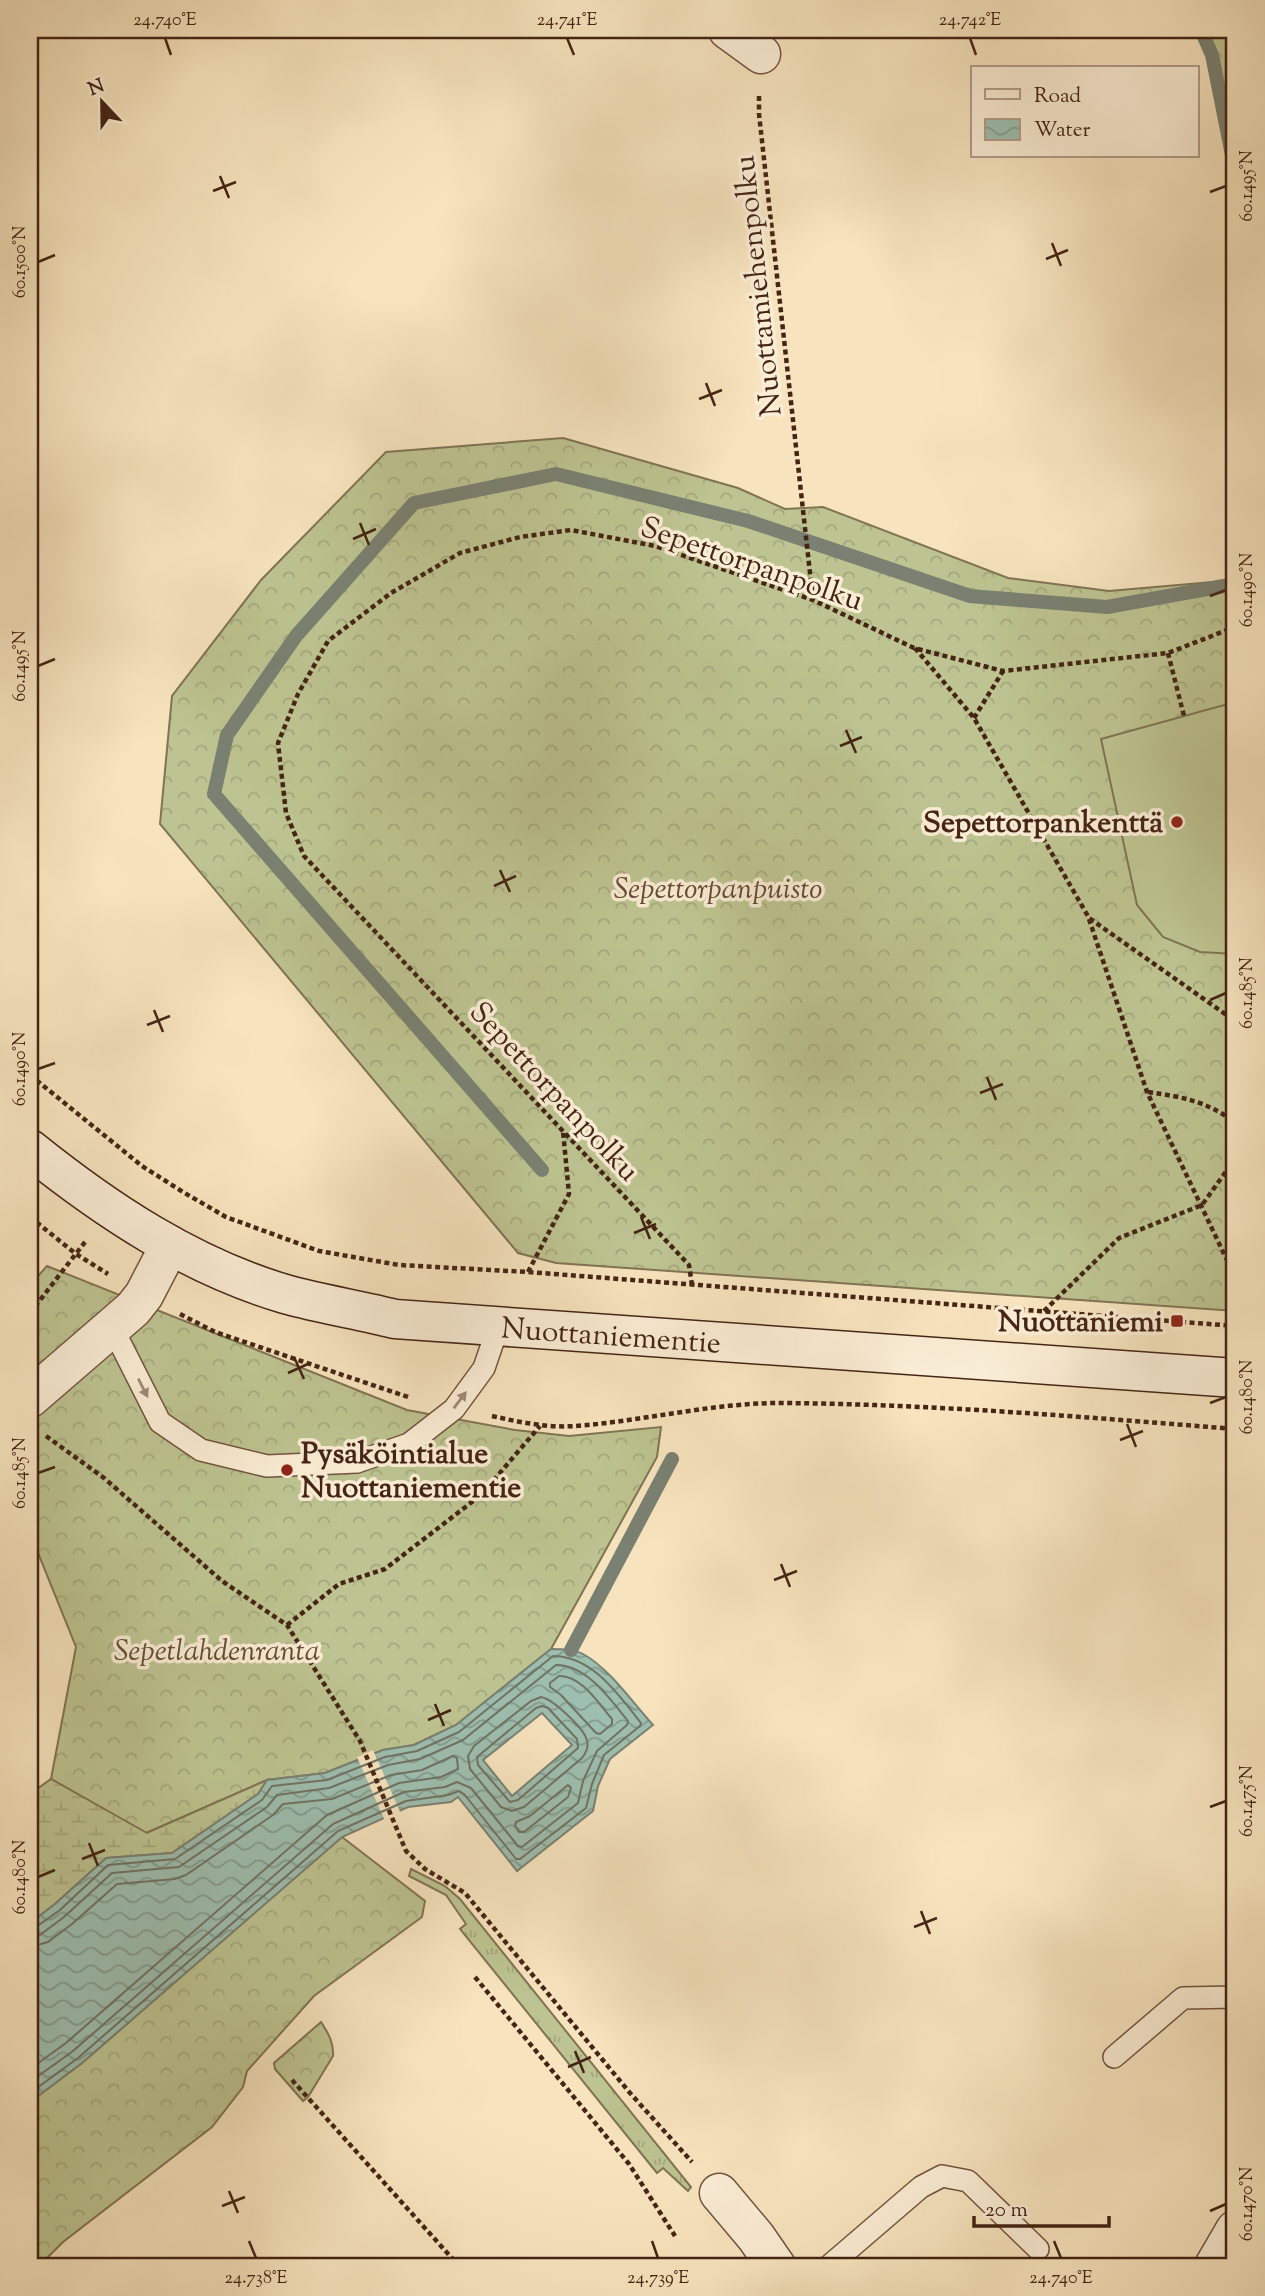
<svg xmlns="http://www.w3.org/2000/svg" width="1265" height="2296" font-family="'Sorts Mill Goudy',serif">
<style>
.grass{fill:url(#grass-tufts);stroke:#817453;stroke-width:2}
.forest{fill:url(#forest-crowns);stroke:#817453;stroke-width:2}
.wetland{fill:url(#wetland-marsh);stroke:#817453;stroke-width:2}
.pitch{fill:#bdc491;stroke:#817453;stroke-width:2}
.water{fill:url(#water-waves);stroke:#7a8172;stroke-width:2;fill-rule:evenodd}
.pier{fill:#f7e4be}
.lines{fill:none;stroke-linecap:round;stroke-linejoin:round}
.shore{stroke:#717262;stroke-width:2}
.stream{stroke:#7a8172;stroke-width:14}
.service-casing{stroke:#72543f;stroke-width:24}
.minor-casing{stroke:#72543f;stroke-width:41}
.secondary-casing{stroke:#452415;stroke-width:41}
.path{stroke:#452415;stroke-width:4.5;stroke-dasharray:5 3.5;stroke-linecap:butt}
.service{stroke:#faedd5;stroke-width:21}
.minor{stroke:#faedd5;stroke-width:38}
.secondary{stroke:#faedd5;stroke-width:38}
.oneway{fill:#a08875}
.ticks{fill:none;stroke:#452415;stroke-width:2.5}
.poi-dot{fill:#8f2418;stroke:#faedd5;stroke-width:2.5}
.labels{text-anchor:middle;stroke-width:7;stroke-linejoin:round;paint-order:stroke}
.street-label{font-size:30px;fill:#452415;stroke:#faedd5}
.poi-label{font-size:30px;font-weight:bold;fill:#452415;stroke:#faedd5;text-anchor:end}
.park-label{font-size:30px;font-style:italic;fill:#634c34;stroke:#faedd5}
.neatline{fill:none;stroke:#452415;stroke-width:2.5}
.ticks-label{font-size:18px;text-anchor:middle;fill:#452415}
</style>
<defs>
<pattern id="grass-tufts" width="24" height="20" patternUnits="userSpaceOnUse" patternTransform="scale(1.75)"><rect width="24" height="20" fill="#bdc491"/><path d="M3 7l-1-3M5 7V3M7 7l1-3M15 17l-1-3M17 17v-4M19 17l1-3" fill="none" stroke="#a4a87c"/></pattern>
<pattern id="forest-crowns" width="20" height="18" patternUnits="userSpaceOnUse" patternTransform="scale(1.75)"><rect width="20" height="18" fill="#bdc491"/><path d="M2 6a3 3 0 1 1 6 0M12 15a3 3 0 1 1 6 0" fill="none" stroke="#a4a87c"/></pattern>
<pattern id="wetland-marsh" width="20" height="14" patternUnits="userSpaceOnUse" patternTransform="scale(1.75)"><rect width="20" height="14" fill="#bdc491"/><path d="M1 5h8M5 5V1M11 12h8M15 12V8" fill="none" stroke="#a4a87c"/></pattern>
<pattern id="water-waves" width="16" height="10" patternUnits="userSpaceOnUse" patternTransform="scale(1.75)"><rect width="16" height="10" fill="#9dbfb0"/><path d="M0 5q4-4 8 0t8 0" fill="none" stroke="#829b8e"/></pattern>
</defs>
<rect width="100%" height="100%" fill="#f7e4be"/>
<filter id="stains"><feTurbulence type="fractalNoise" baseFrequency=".00286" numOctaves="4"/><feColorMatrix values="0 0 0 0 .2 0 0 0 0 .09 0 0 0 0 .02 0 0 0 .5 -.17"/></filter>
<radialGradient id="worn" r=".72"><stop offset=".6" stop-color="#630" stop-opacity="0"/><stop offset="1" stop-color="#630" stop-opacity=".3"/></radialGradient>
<path class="grass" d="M411,1869L445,1886L460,1899L691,2187L688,2191L663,2168L657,2173L460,1929L466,1924L446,1895L409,1876Z"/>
<g class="forest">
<path d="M1200,30H1235V170L1212,55Z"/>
<path d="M563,438L738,488L785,509L823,507L1008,578L1109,591L1235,580V1311L556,1263L518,1253L160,824L172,696L261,580L386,452Z"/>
<path d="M47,1266L407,1410L515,1430L569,1436L661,1427L657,1457L551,1649L456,1725L414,1745L383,1750L325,1773L267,1780L146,1833L51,1779L76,1647L34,1543L30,1540V1285Z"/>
<path d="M342,1837L425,1901L422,1917L314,1996L247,2071L243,2087L212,2127L63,2242L39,2266H30V2102L82,2063Z"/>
<path d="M321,2022C328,2033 334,2042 333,2056L308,2097L303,2101L275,2069L274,2063Z"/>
</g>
<path class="wetland" d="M51,1779L147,1833L267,1780L258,1794L172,1853L106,1858L55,1904L30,1923V1794Z"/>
<path class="pitch" d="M1235,702V954L1200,952L1163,937L1137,905L1101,739Z"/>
<path class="water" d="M551,1649C562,1649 574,1649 583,1654C609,1668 633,1703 653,1725L610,1759L598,1786L593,1811L517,1871L458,1797L451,1802L408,1807L342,1837L82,2063L30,2102V1923L55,1904L106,1858L172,1853L258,1794L267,1780L325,1773L383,1750L414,1745L456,1725ZM542,1713L572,1745L512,1796L483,1760Z"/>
<path class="pier" d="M373,1750L401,1814L385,1821L357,1757Z"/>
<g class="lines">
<g class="shore">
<path d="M559,1676C581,1675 599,1704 612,1719V1724L600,1734L596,1733L561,1695L550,1687V1683Z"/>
<path d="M541,1697C553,1699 585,1729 587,1741C589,1748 586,1753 582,1758L524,1807L512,1811L501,1807L470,1769L468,1756L474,1746L531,1701Z"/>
<path d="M542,1706L548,1708L577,1739L578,1748L518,1800L510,1802L478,1765L477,1757L536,1708Z"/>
<path d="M568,1785L571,1788L568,1797L524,1832H519L515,1826L516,1822L530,1816Z"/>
<path d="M30,1928L36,1927L60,1910L108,1865L175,1859L262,1800L272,1786L327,1780L385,1757L417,1751L459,1732L553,1656C592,1656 618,1694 641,1723L640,1726L604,1755L592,1784L586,1808L520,1859H516L464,1794L459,1791L448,1795L406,1801L338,1831L78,2058L30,2093"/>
<path d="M30,1937L40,1935L64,1917L112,1873L179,1867L267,1807L277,1795L329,1788L388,1765L420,1759L463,1740L556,1665C587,1665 610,1699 628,1721L627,1725L597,1751L583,1781L578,1803L522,1847L518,1846L471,1788L457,1782L445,1787L404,1792L333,1824L73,2051L30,2082"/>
<path d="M30,1947L48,1942L72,1924L117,1884L175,1879L186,1875L273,1815L283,1804L332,1799L391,1775L422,1770L453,1756L457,1758L458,1769L441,1777L399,1783L327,1815L66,2043L30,2069"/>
</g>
<g class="stream">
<path d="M1201,30L1212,55L1235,170"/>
<path d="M542,1170L214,794L227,735L296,636L414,503L556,474L748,521L970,596L1107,607L1235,584"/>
<path d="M571,1650L672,1459"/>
</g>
<g class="service-casing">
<g id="service">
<path d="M112,1327L160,1422L201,1450L267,1466L357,1462L409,1444L454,1409L484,1368L498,1327"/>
<path d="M1114,2057L1183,1998L1235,1997"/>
<path d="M829,2266L921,2187L942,2176L968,2181L1038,2249"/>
</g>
</g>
<g class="minor-casing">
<g id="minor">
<path d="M728,30L761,54"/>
<path d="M30,1398L133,1309L144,1295L170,1245"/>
<path d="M719,2193L756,2237L776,2266"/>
<path d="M1214,2266L1235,2230"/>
</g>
</g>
<g class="secondary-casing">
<path id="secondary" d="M30,1149C106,1210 190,1266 285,1294C321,1304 359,1310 395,1319L1235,1378"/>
</g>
<g class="path">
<path d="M759,96V114L813,600"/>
<path d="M915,648L974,718L1089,918L1235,1021"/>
<path d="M1168,653L1184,716"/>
<path d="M974,718L1003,671"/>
<path d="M1089,919L1147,1092L1235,1277"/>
<path d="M30,1075L142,1166L183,1192L226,1217L319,1251L399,1265L528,1272L1235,1326"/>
<path d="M1148,1092C1183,1097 1205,1101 1235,1122"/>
<path d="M30,1217L76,1254L108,1274"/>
<path d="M528,1272L569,1194L563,1131"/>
<path d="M692,1285L689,1265L304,856L286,813L278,743L298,694L328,641L391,593L460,553L520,537L571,530L655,546L813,600L914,648L1003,671L1168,653L1235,627"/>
<path d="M1044,1311L1119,1238L1202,1205L1235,1159"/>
<path d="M30,1313L85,1242"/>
<path d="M180,1314L215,1332L411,1398"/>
<path d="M492,1416C519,1422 547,1428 575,1426C644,1421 711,1403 780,1403C932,1404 1084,1417 1235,1429"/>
<path d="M46,1436L104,1478L222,1581L287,1625L360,1741L406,1851L425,1869L465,1893L630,2093L692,2162"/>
<path d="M287,1625L339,1584L385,1569L481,1495L540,1426"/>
<path d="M475,1977L629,2164L675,2236"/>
<path d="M292,2080L459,2266"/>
</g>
<use href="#service" class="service"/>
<use href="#minor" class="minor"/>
<use href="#secondary" class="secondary"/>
</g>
<defs><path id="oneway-solid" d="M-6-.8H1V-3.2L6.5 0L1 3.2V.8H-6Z" transform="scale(1.75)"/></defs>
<g class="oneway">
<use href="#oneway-solid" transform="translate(143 1388) rotate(63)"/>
<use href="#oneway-solid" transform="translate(460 1400) rotate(-53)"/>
</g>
<path class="ticks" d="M165,38L171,55M567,38L574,55M970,38L976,55M220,176L229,198M213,191L236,182M1210,192L1226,186M1052,243L1061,266M1046,259L1068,250M38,262L55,255M706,383L715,406M699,399L722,390M360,523L369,545M353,539L376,529M1210,596L1226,590M38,666L55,659M846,730L856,753M840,746L862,737M500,870L510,892M494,886L516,876M1210,1000L1226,993M154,1010L163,1032M147,1025L170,1016M38,1069L55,1063M987,1077L996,1100M980,1093L1003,1084M641,1217L650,1239M634,1233L656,1224M294,1357L304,1379M288,1373L310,1363M1210,1403L1226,1397M1127,1424L1136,1447M1120,1440L1143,1431M38,1473L55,1467M781,1564L790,1587M774,1580L797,1571M435,1704L444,1726M428,1720L451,1710M1210,1807L1226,1801M89,1843L98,1866M82,1859L105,1850M38,1877L55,1870M921,1911L930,1934M914,1927L937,1918M575,2051L584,2073M568,2067L591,2057M229,2191L238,2213M222,2206L245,2197M1210,2211L1226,2204M249,2241L256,2258M652,2241L658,2258M1054,2241L1061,2258"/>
<g class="poi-dot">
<circle cx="1177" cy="822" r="7"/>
<rect x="1170" y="1314" width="14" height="14" rx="3.5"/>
<circle cx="287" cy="1470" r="7"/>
</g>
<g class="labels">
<g class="street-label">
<text transform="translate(757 286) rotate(-96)" y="10">Nuottamiehenpolku</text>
<text transform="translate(752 563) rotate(19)" y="10">Sepettorpanpolku</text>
<text transform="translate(555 1091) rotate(47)" y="10">Sepettorpanpolku</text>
<text transform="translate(611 1335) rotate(4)" y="10">Nuottaniementie</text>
</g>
<g class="poi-label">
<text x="1163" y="832">Sepettorpankenttä</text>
<text x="1163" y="1331">Nuottaniemi</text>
<text x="301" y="1463" text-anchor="start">Pysäköintialue<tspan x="301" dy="34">Nuottaniementie</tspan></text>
</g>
<g class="park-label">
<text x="718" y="898">Sepettorpanpuisto</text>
<text x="217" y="1660">Sepetlahdenranta</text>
</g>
</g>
<rect width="1265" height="2296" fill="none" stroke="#f7e4be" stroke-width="77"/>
<rect x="971" y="66" width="228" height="91" fill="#faedd5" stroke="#b29d88" stroke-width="2"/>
<rect x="985" y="89" width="35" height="10" fill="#faedd5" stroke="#b29d88" stroke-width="2"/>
<text x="1034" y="102" font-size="21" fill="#452415">Road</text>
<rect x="985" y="119" width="35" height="21" fill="url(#water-waves)" stroke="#b29d88" stroke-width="2"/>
<text x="1034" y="136" font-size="21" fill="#452415">Water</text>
<g transform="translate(102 102) rotate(338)" stroke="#faedd5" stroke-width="5" paint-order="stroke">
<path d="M0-5L12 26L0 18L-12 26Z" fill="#452415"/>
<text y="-10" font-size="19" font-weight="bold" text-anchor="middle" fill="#452415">N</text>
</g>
<path d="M974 2216v10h135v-10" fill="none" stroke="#452415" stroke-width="3.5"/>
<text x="985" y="2216" font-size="21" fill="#452415" stroke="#faedd5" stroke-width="5" paint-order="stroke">20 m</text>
<rect x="38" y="38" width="1188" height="2220" class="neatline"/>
<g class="ticks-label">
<text x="165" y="25">24.740°E</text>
<text x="567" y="25">24.741°E</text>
<text x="970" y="25">24.742°E</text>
<text transform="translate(1246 186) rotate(-90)" y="6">60.1495°N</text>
<text transform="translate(19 262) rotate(-90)" y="6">60.1500°N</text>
<text transform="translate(1246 590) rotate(-90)" y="6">60.1490°N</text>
<text transform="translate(19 666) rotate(-90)" y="6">60.1495°N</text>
<text transform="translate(1246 993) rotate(-90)" y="6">60.1485°N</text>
<text transform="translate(19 1069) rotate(-90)" y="6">60.1490°N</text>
<text transform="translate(1246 1397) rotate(-90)" y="6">60.1480°N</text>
<text transform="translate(19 1473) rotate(-90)" y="6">60.1485°N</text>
<text transform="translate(1246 1801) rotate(-90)" y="6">60.1475°N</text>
<text transform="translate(19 1877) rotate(-90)" y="6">60.1480°N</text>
<text transform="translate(1246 2204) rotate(-90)" y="6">60.1470°N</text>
<text x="256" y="2283">24.738°E</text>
<text x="658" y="2283">24.739°E</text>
<text x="1061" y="2283">24.740°E</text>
</g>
<rect width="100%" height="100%" filter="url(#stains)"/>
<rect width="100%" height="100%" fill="url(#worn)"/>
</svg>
